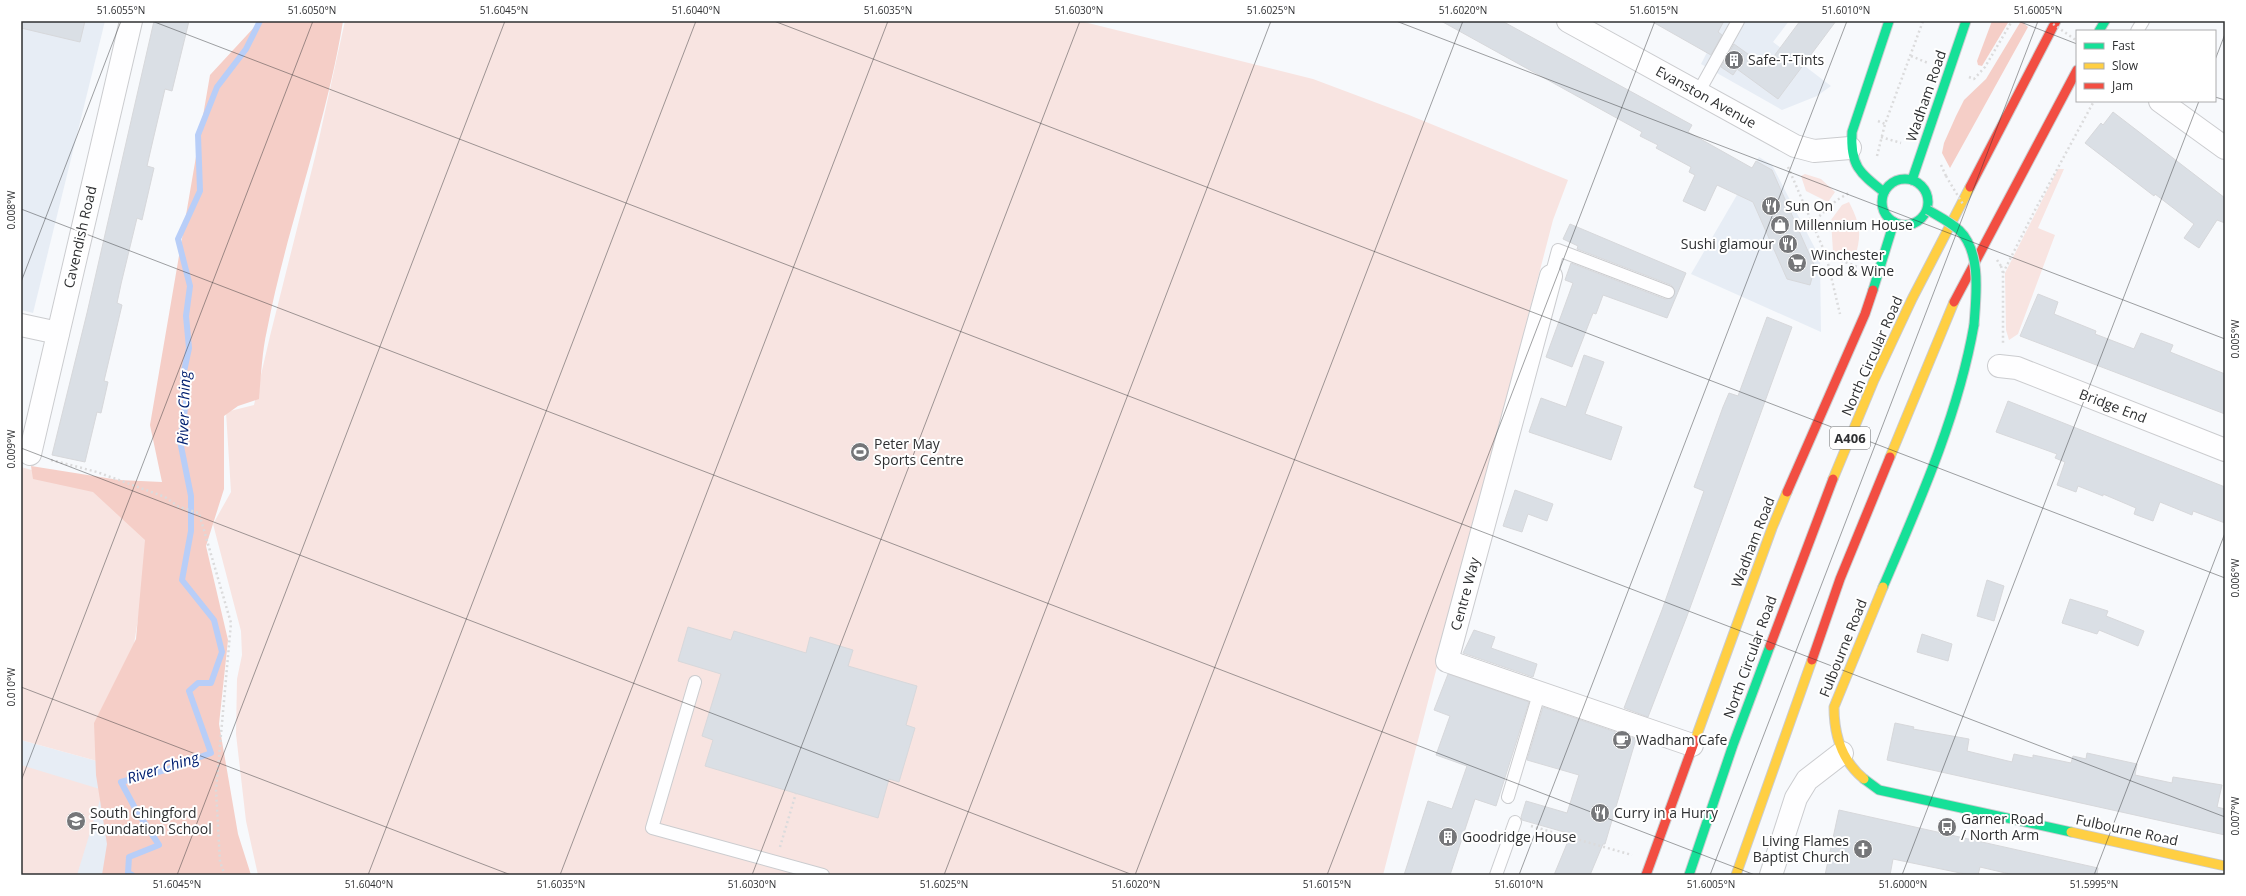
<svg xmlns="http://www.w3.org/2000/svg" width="2246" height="896" font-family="'Open Sans',sans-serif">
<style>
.built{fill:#e7edf5}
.green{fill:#f8e4e1}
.forest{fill:#f5cec7}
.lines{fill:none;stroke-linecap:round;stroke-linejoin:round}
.stream{stroke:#b8cef8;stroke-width:6}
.building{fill:#dadfe5;stroke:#d7d8db}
.lane-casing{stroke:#cbcccf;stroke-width:14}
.street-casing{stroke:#cbcccf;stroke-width:24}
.fast-casing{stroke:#cbcccf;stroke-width:11}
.slow-casing{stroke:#cbcccf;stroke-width:11}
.jam-casing{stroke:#cbcccf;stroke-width:11}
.path{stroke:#dbdbdc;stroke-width:2.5;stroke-dasharray:2 3;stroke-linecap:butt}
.lane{stroke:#fefeff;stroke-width:12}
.street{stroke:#fefeff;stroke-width:22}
.fast{stroke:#16e098;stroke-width:9}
.slow{stroke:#ffcf43;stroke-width:9}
.jam{stroke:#f24e42;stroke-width:9}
.fast-bridge-casing{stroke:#cbcccf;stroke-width:11;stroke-linecap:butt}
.path-bridge{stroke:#dbdbdc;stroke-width:2.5;stroke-dasharray:2 3;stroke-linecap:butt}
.fast-bridge{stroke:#16e098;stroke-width:9}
.ticks{fill:none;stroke:#2f3032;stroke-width:1;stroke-opacity:0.45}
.labels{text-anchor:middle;stroke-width:4;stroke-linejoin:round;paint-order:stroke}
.shield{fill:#fff;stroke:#6d6e70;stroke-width:1}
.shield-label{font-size:13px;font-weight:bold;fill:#2f3032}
.poi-label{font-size:14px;fill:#2f3032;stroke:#fff;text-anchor:start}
.street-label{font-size:14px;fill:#2f3032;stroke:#fff}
.water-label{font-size:15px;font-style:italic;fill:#022071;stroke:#fff}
.neatline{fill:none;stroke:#2f3032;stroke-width:1.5}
.ticks-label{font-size:10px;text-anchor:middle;fill:#2f3032}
</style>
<rect width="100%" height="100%" fill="#f7f9fc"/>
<g class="built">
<path d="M21,21H105L33,313L21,310Z"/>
<path d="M1723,21H1789L1773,42L1831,86L1817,96L1782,110L1701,64Z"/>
<path d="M1759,157L1772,165L1820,258L1821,332L1691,274Z"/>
<path d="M21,740L115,766L148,875H21Z"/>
</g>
<g class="green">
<path d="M345,21H1080L1313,79L1409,115L1568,180L1553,220L1383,875H258L246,821L236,734L237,679L242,655L241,631L213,524L231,492L226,412L254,405L270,336L315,157Z"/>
<path d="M2058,169H2064L2038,228L2055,235L2018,334L2009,340L2006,330L2005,273Z"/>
<path d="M1805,174L1821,179L1835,192L1828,202L1806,191L1801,176Z"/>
<path d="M1849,202C1861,226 1862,235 1854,260L1833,252L1831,220L1842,205Z"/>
<path d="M21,467L89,486L150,542L115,766L21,740Z"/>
<path d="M21,765L103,790L77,875H21Z"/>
</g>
<g class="forest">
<path d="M260,21H343C326,126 287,226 267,330C262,352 261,376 259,399L238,406L224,416V489L206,546L228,640L219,724L238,834L251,875H102L107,844L96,775L94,723L136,639L145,540L93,492L33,479L31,466L119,480L162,482L150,425L210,75Z"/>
<path d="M1992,21H2009L1982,66L1978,65L1977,61Z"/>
<path d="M2021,21L2028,27L1950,168L1942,153L1944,143L1956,116L1964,100L1986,79Z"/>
</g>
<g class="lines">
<path class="stream" d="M132,875L128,873L129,857L159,845L136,810L121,782L165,770L211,753L189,691L198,683H211L222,652L214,620L182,580L191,531V496L180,441L186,402L183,376L189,348L186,316L190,286L178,239L200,191L198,135L217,87L246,49L260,21"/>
</g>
<g class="building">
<path d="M21,21H85L80,42L21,28Z"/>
<path d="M154,21H189L172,91L165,89L153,140L147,166L154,168L142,220L137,218L121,284L117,303L122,305L104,381L108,382L101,413L97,412L85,462L52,455L87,313Z"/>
<path d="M1441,21H1502L1692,125L1688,132L1752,168L1756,161L1772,170L1815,267L1810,285L1787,279L1753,202L1717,185L1705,211L1683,201L1695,175L1689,172L1691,167L1656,148L1658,145L1640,136L1642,132Z"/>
<path d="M1651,21H1724L1718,32L1722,35L1711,55Z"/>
<path d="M1800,21H1836L1778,99L1737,69L1733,75L1721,67L1734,44L1766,67Z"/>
<path d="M2113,112L2225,198V223L2217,220L2199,248L2184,238L2194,224L2155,194L2154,196L2085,143L2101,123L2103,125Z"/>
<path d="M1570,224L1686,273L1667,318L1603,295L1596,314L1593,313L1572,367L1546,357L1573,283L1565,280L1571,263L1665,299L1672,298L1675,291L1671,285L1577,249L1578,246L1563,239Z"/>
<path d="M2038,294L2058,302L2054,314L2096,331L2095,334L2134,349L2141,333L2173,345L2170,352L2225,374V414L2020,336Z"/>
<path d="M1767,317L1792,327L1687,616L1648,717L1624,708L1662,610L1704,491L1694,487L1723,407L1729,393L1738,396Z"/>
<path d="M1584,355L1604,362L1585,414L1622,427L1611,460L1529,432L1541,398L1566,407Z"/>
<path d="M2008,401L2225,487V523L2193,511L2192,515L2160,502L2153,521L2134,514L2136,508L2103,494V496L2078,486L2076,492L2057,485L2065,462L2055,458L2057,454L1996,432Z"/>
<path d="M1515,490L1553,504L1547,521L1528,514L1522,532L1503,526Z"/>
<path d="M1987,580L2004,586L1994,621L1977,616Z"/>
<path d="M2070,599L2108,611L2106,616L2144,631L2138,646L2099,630L2097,634L2062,623Z"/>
<path d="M688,627L731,640L734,631L806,653L810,637L853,650L848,666L917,686L906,725L915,728L899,782L889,779L878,818L705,766L713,740L702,736L721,674L678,661Z"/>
<path d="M1474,630L1495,637L1491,648L1537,664L1533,677L1463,653Z"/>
<path d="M1922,634L1952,644L1948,661L1917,652Z"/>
<path d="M1448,674L1529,702L1496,806L1475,799L1450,875H1404L1428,801L1452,809L1467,766L1436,755L1450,716L1434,710Z"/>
<path d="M1543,707L1636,739L1605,844H1603L1590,875H1554L1571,834L1522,820L1521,817L1526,801L1567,813L1579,775L1527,760Z"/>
<path d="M1895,723L1914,727L1913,729L1969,739L1967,751L2012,762L2014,754L2033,758V755L2071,763L2073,756L2086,759L2087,753L2137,764L2135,775L2172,783L2173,777L2222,785L2217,807L2225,809V835L1887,760Z"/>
<path d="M1839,810L2098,868L2097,875H2014L1980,867L1978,875H1970L1893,859L1890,875H1825Z"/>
</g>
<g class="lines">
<g class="lane-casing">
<g id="lane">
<path d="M2137,31L2143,21"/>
<path d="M1698,93L1738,21"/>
<path d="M1551,276L1558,250L1668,292"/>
<path d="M695,682L652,828L823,875"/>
<path d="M1508,797L1539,694"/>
<path d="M1496,875L1515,822"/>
</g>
</g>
<g class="street-casing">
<g id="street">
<path d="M1568,21L1795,146L1814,151L1850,148"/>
<path d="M2160,101L2225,148"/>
<path d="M1551,276L1447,661L1692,745"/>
<path d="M21,325L58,333"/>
<path d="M1999,366L2017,368L2225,450"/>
<path d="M30,454L131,21"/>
<path d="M1771,875L1796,798L1807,780L1842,753"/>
</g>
</g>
<g class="fast-casing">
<g id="fast">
<path d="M2099,31L2105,21"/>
<circle cx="1905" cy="202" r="23"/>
<path d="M1912,180L1966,21"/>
<path d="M1884,192C1859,173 1850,165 1852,132L1889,21"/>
<path d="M1873,290L1894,222"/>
<path d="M1883,587C1919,503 1958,416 1974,325"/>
<path d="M1864,779L1879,790L2071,832"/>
<path d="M1689,875L1733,745L1770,646"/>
</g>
</g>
<g class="slow-casing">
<g id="slow">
<path d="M1890,457L1954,302"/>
<path d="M1833,479L1874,380L1912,299L1970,187"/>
<path d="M1695,740L1772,528L1787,492"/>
<path d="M1864,779C1842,761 1834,735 1834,707L1883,587"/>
<path d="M2071,832L2225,866"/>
<path d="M1736,875L1812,660"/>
</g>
</g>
<g class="jam-casing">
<g id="jam">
<path d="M1970,187L2056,21"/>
<path d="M1954,302L2077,70"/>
<path d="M1787,492L1865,314L1873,290"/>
<path d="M1770,646L1833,479"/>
<path d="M1812,660L1840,579L1890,457"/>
<path d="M1646,875L1695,740"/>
</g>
</g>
<g class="path">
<path d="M1911,56L1928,63"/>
<path d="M1969,77L1974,79L1985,67L2012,21"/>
<path d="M1878,121L1885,124L1923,21"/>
<path d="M1881,137L1901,143"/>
<path d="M1877,156L1885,124"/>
<path d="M1941,165L1946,176"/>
<path d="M1788,167L1826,255L1840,314"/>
<path d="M1812,223L1837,200L1849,193"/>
<path d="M1827,255L1858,267"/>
<path d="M2001,266L2003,273V344"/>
<path d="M2003,273L2034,212L2094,101"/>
<path d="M51,460L97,472L165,497L179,507L199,513L231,623L216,790L220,862L225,875"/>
<path d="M1531,826L1632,855"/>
<path d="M780,847L796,793"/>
</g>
<use href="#lane" class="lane"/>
<use href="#street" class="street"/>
<use href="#fast" class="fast"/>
<use href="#slow" class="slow"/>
<use href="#jam" class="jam"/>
<g class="fast-bridge-casing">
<path id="fast-bridge" d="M1928,210C1938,216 1950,222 1959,230C1982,252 1976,296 1974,325"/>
</g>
<g class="path-bridge">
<path d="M2049,21L2077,41"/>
<path d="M1946,176L1964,206"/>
<path d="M1997,260L2001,266"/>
</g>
<use href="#fast-bridge" class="fast-bridge"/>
</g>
<path class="ticks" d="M152,21L2225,817M774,21L2225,578M1396,21L2225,339M2018,21L2077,44M2215,60L2225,34M2215,97L2225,100M21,209L1755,875M21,282L121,21M21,448L1133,875M21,687L511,875M21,781L313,21M177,875L505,21M368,875L696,21M560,875L888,21M752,875L1080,21M944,875L1271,21M1135,875L1463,21M1327,875L1655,21M1519,875L1847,21M1710,875L2038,21M1902,875L2199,101M2094,875L2225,533"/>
<defs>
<g id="building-disc" transform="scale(1)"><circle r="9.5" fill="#757679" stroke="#fff"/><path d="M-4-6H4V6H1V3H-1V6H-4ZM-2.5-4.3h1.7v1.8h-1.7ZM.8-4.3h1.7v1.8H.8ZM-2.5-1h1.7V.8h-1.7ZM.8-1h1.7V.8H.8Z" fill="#fff"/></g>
<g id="restaurant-disc" transform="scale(1)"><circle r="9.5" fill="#757679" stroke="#fff"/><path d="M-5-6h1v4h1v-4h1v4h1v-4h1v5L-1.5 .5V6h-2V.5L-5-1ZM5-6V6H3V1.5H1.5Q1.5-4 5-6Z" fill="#fff"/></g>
<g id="shop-disc" transform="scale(1)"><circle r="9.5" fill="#757679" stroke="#fff"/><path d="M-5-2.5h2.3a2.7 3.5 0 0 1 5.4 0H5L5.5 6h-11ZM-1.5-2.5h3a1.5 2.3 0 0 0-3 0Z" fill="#fff"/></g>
<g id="supermarket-disc" transform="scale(1)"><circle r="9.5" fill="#757679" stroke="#fff"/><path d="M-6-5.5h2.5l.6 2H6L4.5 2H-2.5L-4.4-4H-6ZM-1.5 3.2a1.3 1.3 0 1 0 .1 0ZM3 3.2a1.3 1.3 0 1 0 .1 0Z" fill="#fff"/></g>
<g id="stadium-disc" transform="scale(1)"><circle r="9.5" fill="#757679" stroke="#fff"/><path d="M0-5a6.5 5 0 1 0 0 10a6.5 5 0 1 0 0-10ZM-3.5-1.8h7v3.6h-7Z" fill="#fff"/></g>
<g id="cafe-disc" transform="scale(1)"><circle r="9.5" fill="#757679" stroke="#fff"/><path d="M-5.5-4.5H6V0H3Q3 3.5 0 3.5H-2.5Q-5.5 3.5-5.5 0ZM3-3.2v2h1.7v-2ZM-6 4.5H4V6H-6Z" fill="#fff"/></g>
<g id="school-disc" transform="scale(1)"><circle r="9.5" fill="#757679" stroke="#fff"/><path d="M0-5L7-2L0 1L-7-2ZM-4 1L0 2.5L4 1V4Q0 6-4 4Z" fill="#fff"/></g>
<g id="bus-disc" transform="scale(1)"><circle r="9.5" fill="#757679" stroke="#fff"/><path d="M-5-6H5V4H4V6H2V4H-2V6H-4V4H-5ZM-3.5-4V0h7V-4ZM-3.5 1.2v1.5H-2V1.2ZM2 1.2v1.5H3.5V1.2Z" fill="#fff"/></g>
<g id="church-disc" transform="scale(1)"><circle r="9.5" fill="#757679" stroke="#fff"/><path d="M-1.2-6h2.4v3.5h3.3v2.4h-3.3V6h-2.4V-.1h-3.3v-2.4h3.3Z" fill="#fff"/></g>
</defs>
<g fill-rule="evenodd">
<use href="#building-disc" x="1734" y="60"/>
<use href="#restaurant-disc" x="1771" y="206"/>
<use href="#shop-disc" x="1780" y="225"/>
<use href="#restaurant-disc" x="1788" y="244"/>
<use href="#supermarket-disc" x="1797" y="263"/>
<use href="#stadium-disc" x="860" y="452"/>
<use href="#cafe-disc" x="1622" y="740"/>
<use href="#restaurant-disc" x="1600" y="813"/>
<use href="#school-disc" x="76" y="821"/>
<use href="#bus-disc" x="1947" y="827"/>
<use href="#building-disc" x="1448" y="837"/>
<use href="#church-disc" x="1863" y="849"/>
</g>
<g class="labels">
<rect class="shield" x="1830" y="427" width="40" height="22" rx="3"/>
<g class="shield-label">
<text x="1850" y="443">A406</text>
</g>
<g class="poi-label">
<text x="1748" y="65">Safe-T-Tints</text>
<text x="1785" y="211">Sun On</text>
<text x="1794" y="230">Millennium House</text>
<text x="1774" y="249" text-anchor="end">Sushi glamour</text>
<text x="1811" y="260">Winchester<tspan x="1811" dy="16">Food &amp; Wine</tspan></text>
<text x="874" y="449">Peter May<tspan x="874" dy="16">Sports Centre</tspan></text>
<text x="1636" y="745">Wadham Cafe</text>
<text x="90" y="818">South Chingford<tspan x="90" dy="16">Foundation School</tspan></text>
<text x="1614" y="818">Curry in a Hurry</text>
<text x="1961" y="824">Garner Road<tspan x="1961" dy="16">/ North Arm</tspan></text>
<text x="1462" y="842">Goodridge House</text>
<text x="1849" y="846" text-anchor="end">Living Flames<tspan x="1849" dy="16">Baptist Church</tspan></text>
</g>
<g class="street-label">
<text transform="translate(1926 96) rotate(-71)" y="5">Wadham Road</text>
<text transform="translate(1706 97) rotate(29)" y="5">Evanston Avenue</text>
<text transform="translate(80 237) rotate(-77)" y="5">Cavendish Road</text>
<text transform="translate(1872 356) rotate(-66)" y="5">North Circular Road</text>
<text transform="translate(2113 406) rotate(21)" y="5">Bridge End</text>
<text transform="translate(1753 542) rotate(-69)" y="5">Wadham Road</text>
<text transform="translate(1465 594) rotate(-75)" y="5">Centre Way</text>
<text transform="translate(1843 648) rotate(-68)" y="5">Fulbourne Road</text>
<text transform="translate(1750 657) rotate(-70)" y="5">North Circular Road</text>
<text transform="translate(2127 830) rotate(12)" y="5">Fulbourne Road</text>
</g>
<g class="water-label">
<text transform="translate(184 408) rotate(-88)" y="5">River Ching</text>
<text transform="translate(163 768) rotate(-17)" y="5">River Ching</text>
</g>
</g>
<rect width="2246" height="896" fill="none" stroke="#ffffff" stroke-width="44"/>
<rect x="2076" y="30" width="140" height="72" fill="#ffffff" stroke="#acacad"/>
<rect x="2084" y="43" width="20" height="6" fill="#16e098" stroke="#acacad"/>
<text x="2112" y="50" font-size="12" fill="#2f3032">Fast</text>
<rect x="2084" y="63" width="20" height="6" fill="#ffcf43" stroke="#acacad"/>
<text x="2112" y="70" font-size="12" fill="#2f3032">Slow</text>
<rect x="2084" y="83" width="20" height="6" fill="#f24e42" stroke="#acacad"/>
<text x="2112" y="90" font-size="12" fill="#2f3032">Jam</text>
<rect x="22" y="22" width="2202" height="852" class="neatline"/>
<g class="ticks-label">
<text x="121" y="14">51.6055°N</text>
<text x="312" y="14">51.6050°N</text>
<text x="504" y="14">51.6045°N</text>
<text x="696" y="14">51.6040°N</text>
<text x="888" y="14">51.6035°N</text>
<text x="1079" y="14">51.6030°N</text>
<text x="1271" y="14">51.6025°N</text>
<text x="1463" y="14">51.6020°N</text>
<text x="1654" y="14">51.6015°N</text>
<text x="1846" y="14">51.6010°N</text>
<text x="2038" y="14">51.6005°N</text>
<text transform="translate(11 210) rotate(-90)" y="4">0.008°W</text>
<text transform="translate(2235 339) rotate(-90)" y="4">0.005°W</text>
<text transform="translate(11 449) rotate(-90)" y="4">0.009°W</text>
<text transform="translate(2235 578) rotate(-90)" y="4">0.006°W</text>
<text transform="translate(11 687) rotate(-90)" y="4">0.010°W</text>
<text transform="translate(2235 816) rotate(-90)" y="4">0.007°W</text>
<text x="177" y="888">51.6045°N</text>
<text x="369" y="888">51.6040°N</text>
<text x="561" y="888">51.6035°N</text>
<text x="752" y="888">51.6030°N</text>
<text x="944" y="888">51.6025°N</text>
<text x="1136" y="888">51.6020°N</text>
<text x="1327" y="888">51.6015°N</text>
<text x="1519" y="888">51.6010°N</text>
<text x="1711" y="888">51.6005°N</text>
<text x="1903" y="888">51.6000°N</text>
<text x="2094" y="888">51.5995°N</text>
</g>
</svg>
